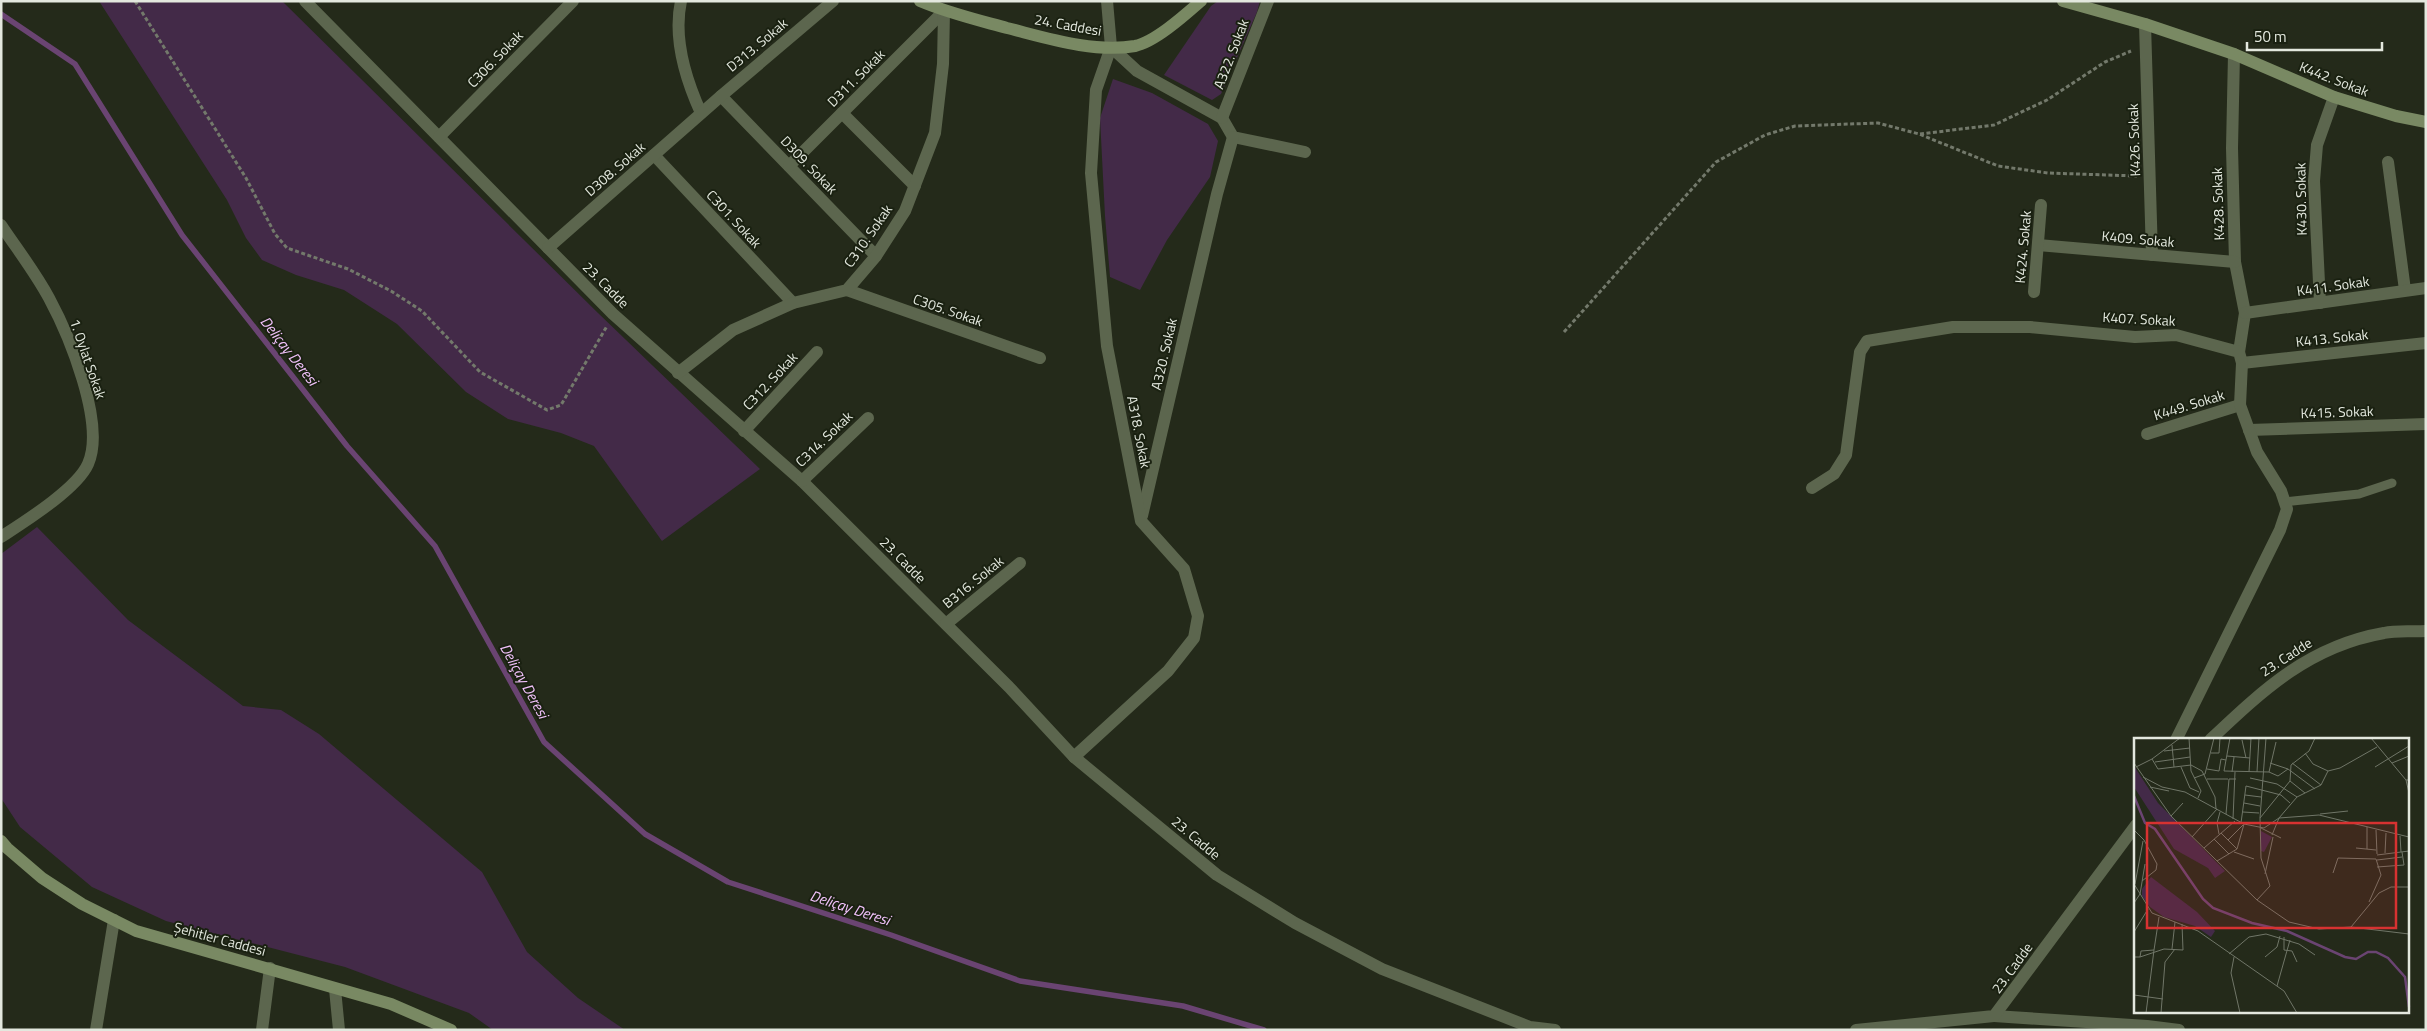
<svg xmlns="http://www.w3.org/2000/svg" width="2427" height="1031" font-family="'Titillium Web',sans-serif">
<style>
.green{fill:#432a48}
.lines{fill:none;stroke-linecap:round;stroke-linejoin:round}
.stream{stroke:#6a4472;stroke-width:5.5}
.path{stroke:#73796b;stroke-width:3;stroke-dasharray:4 2.5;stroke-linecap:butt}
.lane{stroke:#5c664e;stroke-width:9}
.street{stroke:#5c664e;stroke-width:12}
.secondary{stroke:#798963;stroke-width:12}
.labels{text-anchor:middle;stroke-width:4;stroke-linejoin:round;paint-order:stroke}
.street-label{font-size:14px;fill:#e3e8de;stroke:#1a2111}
.water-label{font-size:15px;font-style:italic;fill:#f4c4fe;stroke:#1a2111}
.inset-river{fill:none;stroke:#6a4472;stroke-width:2.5}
.inset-road{fill:none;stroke:#707668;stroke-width:1}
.view{fill:#d73231;fill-opacity:0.15;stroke:#d73231;stroke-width:2.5}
.inset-edge{fill:none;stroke:#e3e8de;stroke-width:2.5}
</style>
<rect width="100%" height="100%" fill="#242a1a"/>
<g class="green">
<path d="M99,1H282L598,313L760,469L662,541L594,446L561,433L508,419L466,392L397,324L344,290L296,275L262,260L246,238L227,200Z"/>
<path d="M1218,1H1260L1257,12L1221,94L1212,100L1164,75L1211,6Z"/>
<path d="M1113,79L1152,93L1208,124L1218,141L1210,177L1167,240L1140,290L1110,277L1105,216L1100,118Z"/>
<path d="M37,527L128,620L243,706L281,710L319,734L482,872L527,952L578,998L625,1030H493L469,1013L345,967L166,921L92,887L20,827L1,798V554Z"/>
</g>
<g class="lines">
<path class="stream" d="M1,14L75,64L182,235L347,446L435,546L544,742L645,834L728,882L891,935L1020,981L1183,1006L1264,1030"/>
<g class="path">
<path d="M135,1L246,178L275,234L287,248L348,269L391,291L422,311L480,372L547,410L561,405L607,326"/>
<path d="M1920,134L1994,125L2047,100L2105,62L2131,51"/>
<path d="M1564,332L1716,162L1765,135L1795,126L1878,123L1919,134L1998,166L2048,173L2137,176"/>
</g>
<path class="lane" d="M2284,502L2359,494L2392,483"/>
<g class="street">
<path d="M305,1L613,314L802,481L1009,687L1074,757L1217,875L1295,923L1382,969L1530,1027L1555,1030"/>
<path d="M681,1C673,38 686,80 701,113"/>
<path d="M2145,24L2152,255"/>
<path d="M1111,47L1137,71L1222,118L1233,137L1305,152"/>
<path d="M2234,54L2232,148L2235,262L2245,313L2239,352"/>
<path d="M721,96L876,256"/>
<path d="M842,113L915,186"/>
<path d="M1222,118L1268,1"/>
<path d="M439,137L573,1"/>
<path d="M654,155L793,303"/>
<path d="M2388,162L2405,290"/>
<path d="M789,166L944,11"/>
<path d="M1,225C17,249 35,272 49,298C69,335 106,424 88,464C77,489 24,522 1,537"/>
<path d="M2038,245L2235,262"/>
<path d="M548,248L721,96L833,1"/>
<path d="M847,290L1040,358"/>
<path d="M2034,292L2041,205"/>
<path d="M2320,303L2314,181L2317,145L2334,97"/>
<path d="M2245,313L2426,288"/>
<path d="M2242,363L2426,343"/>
<path d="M678,373L733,330L793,303L847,290L876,256L905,211L935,133L943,64L944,11"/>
<path d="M2249,430L2426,424"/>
<path d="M744,431L817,352"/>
<path d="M2147,434L2240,405"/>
<path d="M802,481L868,418"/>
<path d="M1812,488L1834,474L1846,455L1860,352L1867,341L1953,327H2030L2135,337L2176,335L2239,352L2242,363L2240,405L2257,452L2281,491L2287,509L2280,530L2176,740"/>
<path d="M1142,516L1217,194L1233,137"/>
<path d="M946,624L1020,563"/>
<path d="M2210,740C2263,690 2309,646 2384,633C2397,630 2412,632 2426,631"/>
<path d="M1074,757L1168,671L1194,638L1198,616L1184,569L1141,521L1107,346L1091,173L1096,90L1111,47L1107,1"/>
<path d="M335,989L339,1030"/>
<path d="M1994,1016L2147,1026L2179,1030"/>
<path d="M96,1030L114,920"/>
<path d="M262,1030L270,968"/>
<path d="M1856,1030L1994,1016L2136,825"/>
</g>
<g class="secondary">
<path d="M920,1C948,13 978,20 1007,28C1047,38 1093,53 1135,46C1155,42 1185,15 1201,1"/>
<path d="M2063,1L2145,24L2234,54L2334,97L2396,116L2426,122"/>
<path d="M1,841L7,848L42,878L82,904L136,931L391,1004L451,1030"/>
</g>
</g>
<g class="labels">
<g class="street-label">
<text transform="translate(1068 25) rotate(10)" y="5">24. Caddesi</text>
<text transform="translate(757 45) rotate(-40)" y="5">D313. Sokak</text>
<text transform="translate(1231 54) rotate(-69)" y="5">A322. Sokak</text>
<text transform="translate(495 59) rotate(-46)" y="5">C306. Sokak</text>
<text transform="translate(856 78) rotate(-45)" y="5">D311. Sokak</text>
<text transform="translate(2334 79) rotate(21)" y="5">K442. Sokak</text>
<text transform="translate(2134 140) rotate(-92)" y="5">K426. Sokak</text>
<text transform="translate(809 165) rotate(46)" y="5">D309. Sokak</text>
<text transform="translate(615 169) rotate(-41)" y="5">D308. Sokak</text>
<text transform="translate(2301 199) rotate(-91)" y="5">K430. Sokak</text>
<text transform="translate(2218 204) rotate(-92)" y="5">K428. Sokak</text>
<text transform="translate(734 219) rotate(47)" y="5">C301. Sokak</text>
<text transform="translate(868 236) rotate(-55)" y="5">C310. Sokak</text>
<text transform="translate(2138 239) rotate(5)" y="5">K409. Sokak</text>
<text transform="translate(2023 247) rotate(-85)" y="5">K424. Sokak</text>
<text transform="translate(606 285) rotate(45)" y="5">23. Cadde</text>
<text transform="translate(2333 286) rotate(-8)" y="5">K411. Sokak</text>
<text transform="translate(948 310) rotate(19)" y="5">C305. Sokak</text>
<text transform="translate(2139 319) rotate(3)" y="5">K407. Sokak</text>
<text transform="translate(2332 338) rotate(-6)" y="5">K413. Sokak</text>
<text transform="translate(1164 354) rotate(-77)" y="5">A320. Sokak</text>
<text transform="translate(88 359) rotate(71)" y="5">1. Oylat Sokak</text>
<text transform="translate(770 381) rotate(-47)" y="5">C312. Sokak</text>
<text transform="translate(2189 405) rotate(-17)" y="5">K449. Sokak</text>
<text transform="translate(2337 412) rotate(-2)" y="5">K415. Sokak</text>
<text transform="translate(1139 432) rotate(79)" y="5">A318. Sokak</text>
<text transform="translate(824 439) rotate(-44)" y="5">C314. Sokak</text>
<text transform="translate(903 560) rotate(45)" y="5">23. Cadde</text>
<text transform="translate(973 582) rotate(-39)" y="5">B316. Sokak</text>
<text transform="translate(2286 657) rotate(-33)" y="5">23. Cadde</text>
<text transform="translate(1196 838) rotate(40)" y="5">23. Cadde</text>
<text transform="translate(220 939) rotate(15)" y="5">Şehitler Caddesi</text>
<text transform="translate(2012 968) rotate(-54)" y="5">23. Cadde</text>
</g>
<g class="water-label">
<text transform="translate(289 351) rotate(52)" y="5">Deliçay Deresi</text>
<text transform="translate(524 681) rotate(61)" y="5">Deliçay Deresi</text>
<text transform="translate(850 908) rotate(18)" y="5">Deliçay Deresi</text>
</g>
</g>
<g transform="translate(2134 738)">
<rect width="275" height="275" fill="#242a1a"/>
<path d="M0,28L24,65L91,133L81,140L74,130L40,111L0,49ZM127,93L138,99L130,114L127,113ZM17,139L63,174L81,193L77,199L61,188L30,179L16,169L8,158V151Z" fill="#432a48"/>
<path class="inset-river" d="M0,58L11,85L21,91L69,161L79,170L118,185L153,193L211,219L222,221L234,214H242L254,220L271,239L275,269"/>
<path class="inset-road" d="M55,0L57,33L67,53L64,60M237,0L272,42M117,1L96,0L90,33L135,34L144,38L154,31M108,2L112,20M38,7L40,29M30,13L56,10M77,15H85L86,0M171,15L179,26L194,33M93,18L116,20M18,21L24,31L57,27L68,33L81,59L82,71M21,24L56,19M0,25L37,78L123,162L155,184L185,191L217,189L245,155L257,149H275M136,25L154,31L181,51M158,25L187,47M258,25L275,18M2,29L18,21L46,0M47,29L56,50L65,54M241,29L275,8M73,31L85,33L87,21L92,22M98,34L100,19M115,34L117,0M123,34L125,0M135,34L142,4M9,39L28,49L51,54L110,86L130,90L145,80M60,40L71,36L80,0M116,40L143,46L163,59M73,41H94M275,42H272L275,55M156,43L171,55M16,49L35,53M111,57L127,59M110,65L126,68M109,74L125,75M92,76L95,41H102M186,76L214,73M37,78L49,65M126,80L132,0M145,80L185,77L275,99M99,81L101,34M107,85L112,48L147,57L156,65M233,89V111M127,90L147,100M0,92L10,102L23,126L22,132L8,143M242,92L243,116M87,95L103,111M85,96L83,85L86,74M138,97L145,80L163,59L187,47L194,33L206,30L243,9M266,98L267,114M58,99L83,71M80,101L95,116M94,102L109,87M70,110L101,83M222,110L242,112M100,114L120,121M251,115L252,95M243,117L275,113M243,122L268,119M83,123L103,111L110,86M243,129L270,127L268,114M199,135L204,120L242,121L247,137L235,164M131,136L139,99M0,146L18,175L64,193L150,253L163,275M1,146L9,103M123,162L136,148L127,120L126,80L156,43L157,27L175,13L181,0M0,165L6,156L11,126M217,189L275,196M0,194L14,171M150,199V212L158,213L163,224M38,211L41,184M95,216L115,199L132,196L165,206L181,217M0,219H6L7,213L20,212L25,179M6,219L30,211L49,212L48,186M100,219L97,235L106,275M131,219L143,209L146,198M143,248L156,202M0,257L29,261M12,275L20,212M27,275L31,224L41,211"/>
<path class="view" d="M13,85H262V190H13Z"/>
<rect width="275" height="275" class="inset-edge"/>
</g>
<rect width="2427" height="1031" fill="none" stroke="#e3e8de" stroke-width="5"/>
<path d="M2247 42v8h135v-8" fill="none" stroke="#e3e8de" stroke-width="2.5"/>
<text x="2254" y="42" font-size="15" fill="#e3e8de" stroke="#1a2111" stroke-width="4" paint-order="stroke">50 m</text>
</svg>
